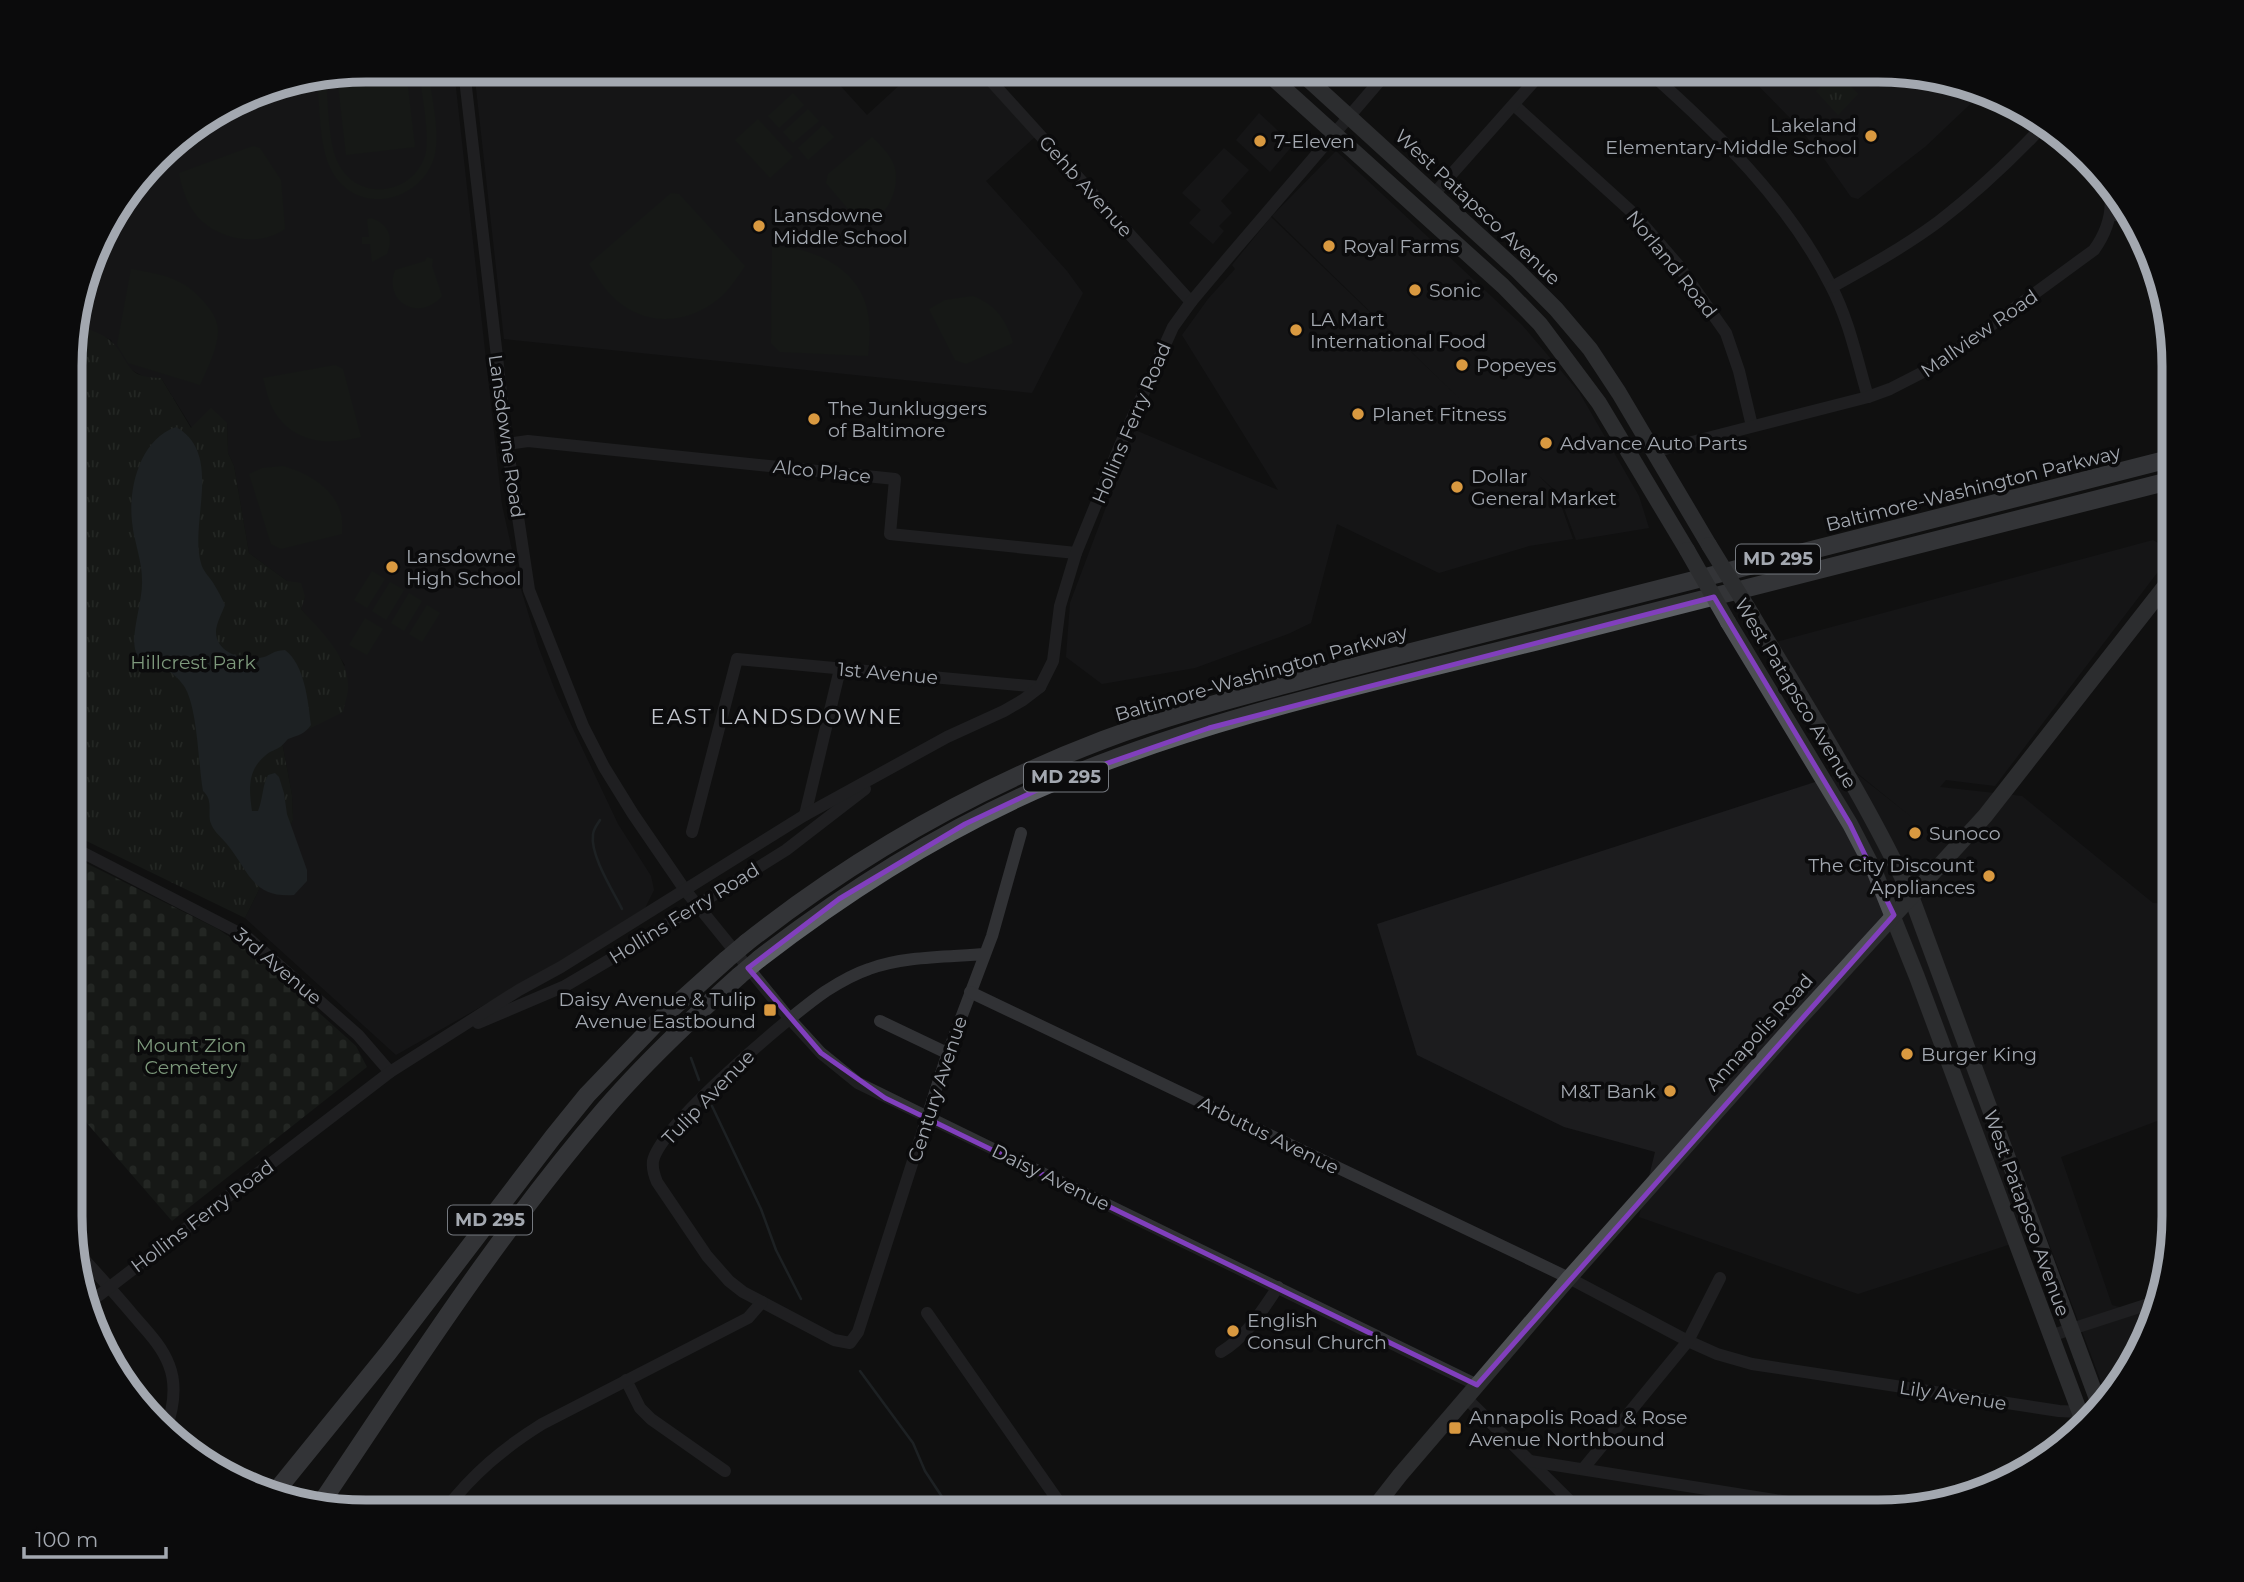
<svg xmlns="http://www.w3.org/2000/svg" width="2244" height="1582" font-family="Montserrat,sans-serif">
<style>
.built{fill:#1c1c1e}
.grass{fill:url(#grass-tufts)}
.cemetery{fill:url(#cemetery-stones)}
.pitch{fill:#1d231d}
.water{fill:#2d353a}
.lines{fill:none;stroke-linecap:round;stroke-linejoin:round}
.stream{stroke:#2d353a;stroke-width:2.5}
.minor{stroke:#313235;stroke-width:12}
.major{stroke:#4e5054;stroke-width:16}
.highway{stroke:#5e6166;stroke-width:18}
.major-bridge{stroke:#4e5054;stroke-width:16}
.highway-bridge{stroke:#5e6166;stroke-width:18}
.marked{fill:none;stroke:#813fbd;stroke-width:5;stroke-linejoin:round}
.poi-dot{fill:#d99940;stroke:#0b0b0c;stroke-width:2.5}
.labels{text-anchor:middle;stroke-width:7;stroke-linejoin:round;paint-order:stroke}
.shield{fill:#0b0b0c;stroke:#75797f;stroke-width:2}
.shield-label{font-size:18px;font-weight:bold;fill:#a3a8b0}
.poi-label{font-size:19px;fill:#a3a8b0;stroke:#0b0b0c;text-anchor:start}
.street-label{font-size:19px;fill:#a3a8b0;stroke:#0b0b0c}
.park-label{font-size:19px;fill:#7d997c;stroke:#0b0b0c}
.neighbourhood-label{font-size:21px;letter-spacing:2px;fill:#c3c6cd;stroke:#0b0b0c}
.rim{fill:none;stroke:#a3a8b0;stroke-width:9}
</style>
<defs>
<pattern id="grass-tufts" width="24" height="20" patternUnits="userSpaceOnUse" patternTransform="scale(1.75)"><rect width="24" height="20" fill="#1d231d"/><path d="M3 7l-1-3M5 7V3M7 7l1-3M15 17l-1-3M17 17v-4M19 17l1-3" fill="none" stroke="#3b403b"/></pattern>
<pattern id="cemetery-stones" width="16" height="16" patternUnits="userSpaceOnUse" patternTransform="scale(1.75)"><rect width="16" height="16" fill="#1d231d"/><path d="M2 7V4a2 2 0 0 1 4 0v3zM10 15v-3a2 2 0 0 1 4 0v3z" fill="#3b403b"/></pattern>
</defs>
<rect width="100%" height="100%" fill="#101011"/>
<g class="built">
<path d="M366,70H454L502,505L520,586L538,646L556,693L618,824L651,876L654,890L645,908L558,963L396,1055L245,918L293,820L292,795L282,742L345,665L330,643L301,609L305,597L287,581L249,553L234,466L228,453L227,423L192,428L161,378H146L128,368L111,340L77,325L144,178L170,144L253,92Z"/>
<path d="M474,70H826L867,115L916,70H974L1035,137L986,181L1067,271L1083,293L1032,393L504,339Z"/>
<path d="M1744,71H1897L1974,86L1984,91L1926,146L1858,199L1851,197L1825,160L1797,125Z"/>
<path d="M1259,113L1293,145L1270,172L1236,140Z"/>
<path d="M1224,148L1249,170L1221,201L1232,213L1219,226L1224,231L1213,244L1189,223L1201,210L1182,193Z"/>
<path d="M1336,151L1522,325L1579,392L1639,496L1649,528L1576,540L1559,494L1538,475L1557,494L1573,539L1529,546L1439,573L1337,524L1311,623L1288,634L1195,668L1102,684L1066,657L1070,603L1135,430L1278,490L1182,335L1208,299L1235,269L1232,265L1271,217L1462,401L1272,216Z"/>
<path d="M2153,540L2173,552L1995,786L1946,780L1940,787L2022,796L2153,903L2173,904V1115L2061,1157L2112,1305L2155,1317L2113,1396L2108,1400L2045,1233L1858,1294L1639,1217L1655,1152L1564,1127L1417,1055L1377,924L1852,770L1914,819L1851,768L1776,642Z"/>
</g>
<g class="grass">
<path d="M1836,72L1858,94L1838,115L1816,91Z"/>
<path d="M77,325C87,329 104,334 112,342C131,363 125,378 161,378L191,428L211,408L227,423L228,453L234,466L249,553L287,581L301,583L305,597L301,609C321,632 350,657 348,690C347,697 344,705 343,712L282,742L292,795L293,820L245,918L72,834V335Z"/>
</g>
<path class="cemetery" d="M72,856L218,929L254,954L356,1046L367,1067L172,1221L72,1106Z"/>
<g class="pitch">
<path d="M366,70H406L415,147L346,155L337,76Z"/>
<path d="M419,70H428C431,95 442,138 433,161C414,208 349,214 329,165C319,141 320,106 317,80L326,78C328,101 328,144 338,163C357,202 412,196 425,156C431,137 421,91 419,70Z"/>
<path d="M793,93L804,105L779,128L768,116Z"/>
<path d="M808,109L819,121L793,143L783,132Z"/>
<path d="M758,119L793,157L770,178L735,140Z"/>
<path d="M823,125L834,137L808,160L798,148Z"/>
<path d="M872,137C879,144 889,153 893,163C901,181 892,208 876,218C871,221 865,222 860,223L826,183L828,174Z"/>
<path d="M253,146L260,148L281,180L285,229C261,246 225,241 203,222C189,210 182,190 179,173Z"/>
<path d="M671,193L679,194L745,266C736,279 727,294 713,303C680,326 640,325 611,295C602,286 596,274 589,264Z"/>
<path d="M371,218C388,224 394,236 387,254L372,262L370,244H362V237H369L367,219Z"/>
<path d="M772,247C809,246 852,265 865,302C871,320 870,338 868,356L780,352L771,343Z"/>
<path d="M427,257L433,259L432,266L442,296C420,322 383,303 395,270L425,261Z"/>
<path d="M131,269C165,275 186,278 208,307C214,314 218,323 218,332C217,350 207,369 200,385L128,363L117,345Z"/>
<path d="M973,296C996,305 1006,320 1013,343L966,364L955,360L929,309L945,300Z"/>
<path d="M335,365L343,369L361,437C327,446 292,443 273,409C268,400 266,388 263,378Z"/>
<path d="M283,466C305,472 333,487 340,511C343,517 342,527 342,534L281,549L271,544L249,474L262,468Z"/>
<path d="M372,571L385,579L367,608L354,600Z"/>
<path d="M390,582L404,590L386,620L372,611Z"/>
<path d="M409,593L422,601L404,631L391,623Z"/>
<path d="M427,605L440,613L422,642L409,634Z"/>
<path d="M365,618L383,629L367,655L349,645Z"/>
</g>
<path class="water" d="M176,427C224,454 189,522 201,563C203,572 211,578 215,586C219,592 222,599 225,605C222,613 216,624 216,632C216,654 247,662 264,657C273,654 272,651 285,650C305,665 308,701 311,725C304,735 298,735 288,739C287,740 282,746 280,747C276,750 270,751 266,755C247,770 249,790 252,811H258C263,799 262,786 268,775L275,773L279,777L284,793L287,814L307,870V881L294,895C251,898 249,870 226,843C220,836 213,831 210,821C208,810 213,800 203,791C198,764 198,708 184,686C179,679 172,672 164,669C152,664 139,665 135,649C131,632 143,600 142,580C142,560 134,542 132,522C128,488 140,439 176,427Z"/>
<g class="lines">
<g class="stream">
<path d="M600,820C597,825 593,829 593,835C590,855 613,891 622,909"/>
<path d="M691,1058L699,1080"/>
<path d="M712,1106L761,1209L776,1250L801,1299"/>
<path d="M860,1371L913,1443L925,1471L952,1512"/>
</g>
<g class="minor">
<path d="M464,70L507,444L529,590L583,726L604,767L633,814L685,890L789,1018L821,1053L858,1083L1477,1385"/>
<path d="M981,70L1191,302"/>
<path d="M1648,71C1718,133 1788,201 1831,286C1849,320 1857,360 1868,397"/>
<path d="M1514,105L1634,214L1678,265L1726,333L1739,371L1752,426"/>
<path d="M1434,194L1544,70"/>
<path d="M2110,214L2128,217"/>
<path d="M1832,287C1868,267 1904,247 1938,222C1976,193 2012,159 2045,124"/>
<path d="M507,444L528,441L895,479L890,534L1076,553"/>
<path d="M1653,452L1868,397L1890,389L1937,365L2094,250C2106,233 2113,215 2110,194"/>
<path d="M805,815L840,669"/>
<path d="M692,832L737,659L1040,687"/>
<path d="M72,847L247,937L358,1035L390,1072"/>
<path d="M985,954C948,957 903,956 869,969C854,974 840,982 826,991C792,1014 660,1125 653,1161C652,1169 654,1175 657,1182L707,1256L729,1281L743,1292L834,1340L850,1343L858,1332L947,1055L992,936L1021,833"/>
<path d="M970,992L1569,1278L1688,1341L1717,1354L1752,1364L2059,1411L2079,1412L2099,1405"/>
<path d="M880,1021L947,1053"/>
<path d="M478,1023L565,986L616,956L786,850L865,789"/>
<path d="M72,1246C93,1269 114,1292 134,1316C147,1331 162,1346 169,1365C177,1385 173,1409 166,1429"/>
<path d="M89,1303L390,1072L519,990L561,967L805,815L947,737L1004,711L1023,700L1040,687L1053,661L1060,606L1076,553L1121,443L1173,327L1191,302L1233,252L1389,70"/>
<path d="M927,1313L1066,1512"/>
<path d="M2050,1336L2161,1300"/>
<path d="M1221,1352C1247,1336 1261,1312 1278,1287"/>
<path d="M626,1380L640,1408L651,1419L725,1471"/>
<path d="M1466,1398L1581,1512"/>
<path d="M1530,1461L1851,1512"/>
<path d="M1583,1469L1688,1341L1720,1278"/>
<path d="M598,1509L601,1511"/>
<path d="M444,1511C473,1474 502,1449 542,1424L748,1318L762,1302"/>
</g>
<g class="major">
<path d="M1264,70L1503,286L1540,324L1599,403L1687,550"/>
<path d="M1298,70L1517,270L1556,309L1590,349L1619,393L1709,545"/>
<path d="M1752,615C1807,708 1866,799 1911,896L2100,1407"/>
<path d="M1728,622L1850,824L1874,870L1917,977L2083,1421"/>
<path d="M1371,1512L1400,1475L1569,1278L1800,1018L1985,816L2173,576"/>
</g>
<g class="highway">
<path d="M746,943C856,856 972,790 1103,740C1174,713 1248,695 1321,675L2173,458"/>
<path d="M759,959C851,888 949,826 1057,781C1217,714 1390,679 1558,636C1763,584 1968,532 2173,480"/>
<path d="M272,1496L388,1353L553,1137L587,1095L657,1022L726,960"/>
<path d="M319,1506C410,1371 498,1233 604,1110C645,1062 692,1018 739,976"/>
</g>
<g class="major-bridge">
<path d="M1709,545L1752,615"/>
<path d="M1687,550L1728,622"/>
</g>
<g class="highway-bridge">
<path d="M726,960L746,943"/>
<path d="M739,976L759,959"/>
</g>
</g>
<path d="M0 0H2244V1582H0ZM1714,597L1850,824L1894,915L1477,1385L885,1098L821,1053L748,968L839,899L965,824L1056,781L1209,728Z" fill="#101011" fill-opacity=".55" fill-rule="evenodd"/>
<path class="marked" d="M1714,597L1850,824L1894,915L1477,1385L885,1098L821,1053L748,968L839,899L965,824L1056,781L1209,728Z"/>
<g class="poi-dot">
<circle cx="1871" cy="136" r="7"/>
<circle cx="1260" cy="141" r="7"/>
<circle cx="759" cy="226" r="7"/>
<circle cx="1329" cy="246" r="7"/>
<circle cx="1415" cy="290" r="7"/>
<circle cx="1296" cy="330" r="7"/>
<circle cx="1462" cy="365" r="7"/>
<circle cx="1358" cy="414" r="7"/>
<circle cx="814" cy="419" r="7"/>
<circle cx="1546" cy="443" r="7"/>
<circle cx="1457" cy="487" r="7"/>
<circle cx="392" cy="567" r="7"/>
<circle cx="1915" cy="833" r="7"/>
<circle cx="1989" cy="876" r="7"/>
<rect x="763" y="1003" width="14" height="14" rx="3.5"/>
<circle cx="1907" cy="1054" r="7"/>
<circle cx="1670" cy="1091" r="7"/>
<circle cx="1233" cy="1331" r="7"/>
<rect x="1448" y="1421" width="14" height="14" rx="3.5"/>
</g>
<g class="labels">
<g class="shield">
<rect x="1736" y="544.5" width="84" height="29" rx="5"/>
<rect x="1024" y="762.5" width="84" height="29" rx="5"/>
<rect x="448" y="1205.5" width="84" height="29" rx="5"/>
</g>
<g class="shield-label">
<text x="1778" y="565">MD 295</text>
<text x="1066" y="783">MD 295</text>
<text x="490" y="1226">MD 295</text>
</g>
<g class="poi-label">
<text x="1857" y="132" text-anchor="end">Lakeland<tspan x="1857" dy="22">Elementary-Middle School</tspan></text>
<text x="1274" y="148">7-Eleven</text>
<text x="773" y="222">Lansdowne<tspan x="773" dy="22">Middle School</tspan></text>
<text x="1343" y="253">Royal Farms</text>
<text x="1429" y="297">Sonic</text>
<text x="1310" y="326">LA Mart<tspan x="1310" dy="22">International Food</tspan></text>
<text x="1476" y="372">Popeyes</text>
<text x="828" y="415">The Junkluggers<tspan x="828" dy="22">of Baltimore</tspan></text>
<text x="1372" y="421">Planet Fitness</text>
<text x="1560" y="450">Advance Auto Parts</text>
<text x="1471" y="483">Dollar<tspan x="1471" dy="22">General Market</tspan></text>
<text x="406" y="563">Lansdowne<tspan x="406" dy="22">High School</tspan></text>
<text x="1929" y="840">Sunoco</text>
<text x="1975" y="872" text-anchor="end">The City Discount<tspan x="1975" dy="22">Appliances</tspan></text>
<text x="756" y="1006" text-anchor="end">Daisy Avenue &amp; Tulip<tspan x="756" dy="22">Avenue Eastbound</tspan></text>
<text x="1921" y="1061">Burger King</text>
<text x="1656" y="1098" text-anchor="end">M&amp;T Bank</text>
<text x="1247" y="1327">English<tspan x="1247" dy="22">Consul Church</tspan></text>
<text x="1469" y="1424">Annapolis Road &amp; Rose<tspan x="1469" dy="22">Avenue Northbound</tspan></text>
</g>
<g class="street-label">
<text transform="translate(1086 186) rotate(48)" y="7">Gehb Avenue</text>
<text transform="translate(1478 207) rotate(43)" y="7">West Patapsco Avenue</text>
<text transform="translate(1672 264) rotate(51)" y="7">Norland Road</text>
<text transform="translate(1979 333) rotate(-35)" y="7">Mallview Road</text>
<text transform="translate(1131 423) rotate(-67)" y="7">Hollins Ferry Road</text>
<text transform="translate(507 436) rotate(82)" y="7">Lansdowne Road</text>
<text transform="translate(822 471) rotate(6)" y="7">Alco Place</text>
<text transform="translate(1973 488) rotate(-14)" y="7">Baltimore-Washington Parkway</text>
<text transform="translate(888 673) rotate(5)" y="7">1st Avenue</text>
<text transform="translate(1261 673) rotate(-16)" y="7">Baltimore-Washington Parkway</text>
<text transform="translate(1796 693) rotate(59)" y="7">West Patapsco Avenue</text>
<text transform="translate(684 913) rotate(-32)" y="7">Hollins Ferry Road</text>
<text transform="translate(278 966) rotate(40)" y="7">3rd Avenue</text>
<text transform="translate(1759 1032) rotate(-48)" y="7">Annapolis Road</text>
<text transform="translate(937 1089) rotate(-72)" y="7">Century Avenue</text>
<text transform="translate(708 1097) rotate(-46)" y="7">Tulip Avenue</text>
<text transform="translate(1269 1135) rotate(26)" y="7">Arbutus Avenue</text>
<text transform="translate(1051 1177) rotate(26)" y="7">Daisy Avenue</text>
<text transform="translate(2027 1213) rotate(70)" y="7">West Patapsco Avenue</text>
<text transform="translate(202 1216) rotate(-37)" y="7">Hollins Ferry Road</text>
<text transform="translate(1953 1395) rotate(9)" y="7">Lily Avenue</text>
</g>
<g class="park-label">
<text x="193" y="669">Hillcrest Park</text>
<text x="191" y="1052">Mount Zion<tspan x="191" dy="22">Cemetery</tspan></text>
</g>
<g class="neighbourhood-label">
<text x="777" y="724">EAST LANDSDOWNE</text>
</g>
</g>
<path d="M0 0H2244V1582H0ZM366 82H1878A284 284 0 0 1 2162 366V1216A284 284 0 0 1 1878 1500H366A284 284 0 0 1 82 1216V366A284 284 0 0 1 366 82Z" fill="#0b0b0c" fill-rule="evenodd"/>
<path class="rim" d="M366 82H1878A284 284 0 0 1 2162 366V1216A284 284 0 0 1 1878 1500H366A284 284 0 0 1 82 1216V366A284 284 0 0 1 366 82Z"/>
<path d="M24 1547v10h142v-10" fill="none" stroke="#a3a8b0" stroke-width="3.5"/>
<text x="35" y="1547" font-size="21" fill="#a3a8b0" stroke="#0b0b0c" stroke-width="5" paint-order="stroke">100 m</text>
</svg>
